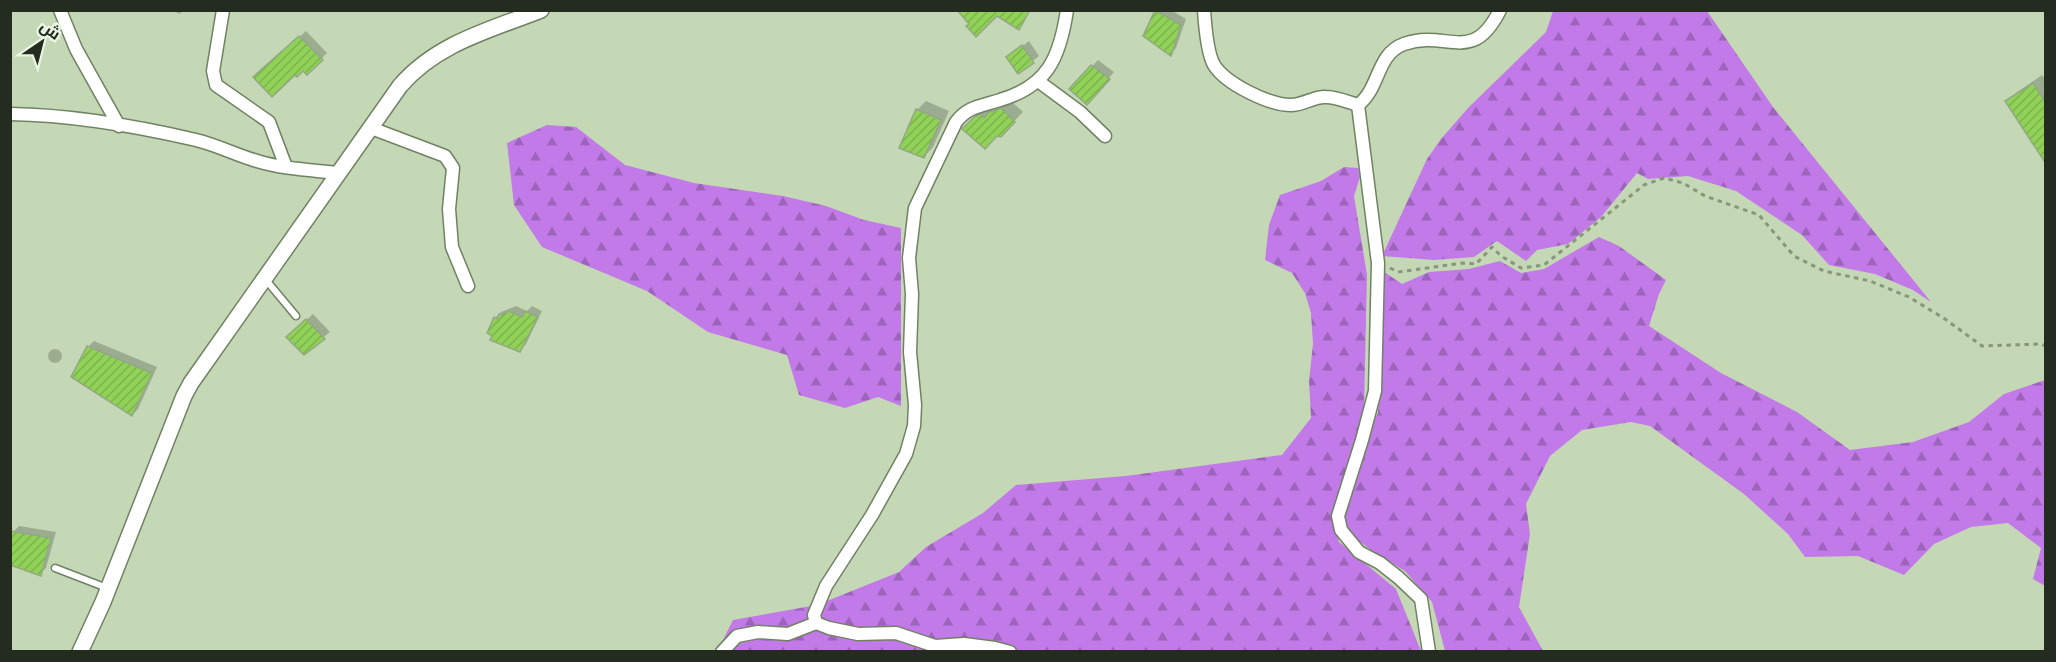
<svg xmlns="http://www.w3.org/2000/svg" width="2056" height="662" font-family="'Asap Condensed',Cairo,sans-serif">
<style>
.forest{fill:url(#forest-firs)}
.shadow{fill:#0003}
.building{fill:url(#building-hatch);stroke:#94a787;stroke-width:1.5}
.lines{fill:none;stroke-linecap:round;stroke-linejoin:round}
.service-casing{stroke:#708263;stroke-width:9}
.minor-casing{stroke:#708263;stroke-width:15}
.tertiary-casing{stroke:#708263;stroke-width:18}
.path{stroke:#87967c;stroke-width:3;stroke-dasharray:4.5 4.5;stroke-linecap:butt}
.service{stroke:#fff;stroke-width:6}
.minor{stroke:#fff;stroke-width:12}
.tertiary{stroke:#fff;stroke-width:15}
</style>
<defs>
<pattern id="forest-firs" width="22" height="20" patternUnits="userSpaceOnUse" patternTransform="scale(1.5)"><rect width="22" height="20" fill="#c17ae7"/><path d="M5 1l3.5 6h-7zM16 11l3.5 6h-7z" fill="#9d64bb"/></pattern>
<pattern id="building-hatch" width="6" height="6" patternUnits="userSpaceOnUse" patternTransform="scale(1.5)"><rect width="6" height="6" fill="#90d257"/><path d="M-1 1l2-2M0 6l6-6M5 7l2-2" fill="none" stroke="#7cb44b"/></pattern>
</defs>
<rect width="100%" height="100%" fill="#c4d8b6"/>
<g class="forest">
<path d="M1553,11H1707L1773,107L1931,302L1913,290L1875,274L1829,265L1802,235L1736,191L1688,176L1648,179L1637,173L1601,217L1568,244L1537,250L1526,261L1497,241L1474,257L1434,260L1382,256L1427,159L1441,139L1468,108L1546,32Z"/>
<path d="M547,125L576,127L625,165L694,183L783,196L826,206L864,220L901,228V406L878,397L845,408L799,395L787,355L708,332L647,291L542,247L514,205L507,143Z"/>
<path d="M1344,167L1358,168L1360,177L1354,196L1367,275L1364,408L1333,521L1339,542L1396,589L1421,651L717,652L733,620L817,605L899,572L926,547L983,513L1016,485L1126,476L1282,455L1311,418L1309,381L1313,344L1311,313L1305,293L1292,273L1265,260L1269,225L1280,195L1321,181Z"/>
<path d="M1599,237L1619,246L1666,280L1659,294L1649,326L1721,373L1797,412L1850,450L1913,442L1969,422L2004,394L2045,380V586L2033,579L2041,548L2008,523L1971,527L1934,544L1904,575L1858,556L1805,557L1788,534L1744,494L1650,426L1631,422L1582,430L1550,456L1526,504L1530,534L1519,607L1543,651H1445L1432,602L1405,571L1378,555L1356,539L1342,519L1362,445L1378,413L1383,271L1402,284L1429,272L1469,269L1500,261L1521,273L1544,269Z"/>
</g>
<g class="shadow">
<path d="M170,10H183L180,14Z"/>
<path d="M959,10H1031L1019,28L997,14L971,24Z"/>
<path d="M1157,10H1171L1186,19L1176,48L1171,54Z"/>
<path d="M306,31L327,53L307,73L303,69L261,72Z"/>
<path d="M1029,41L1039,56L1018,72L1008,57Z"/>
<path d="M1098,60L1114,72L1093,98L1071,89Z"/>
<path d="M2042,75L2046,80V146L2007,102L2016,93Z"/>
<path d="M1010,100L1023,112L1001,135L964,129L985,108L990,106L993,109L1000,103Z"/>
<path d="M926,101L949,111L933,147L924,157L917,110Z"/>
<path d="M516,306L527,311L532,306L542,311L526,344L520,350L495,318L501,312Z"/>
<path d="M313,314L330,332L304,353L288,337Z"/>
<path d="M94,341L157,367L138,409L132,415L88,347Z"/>
<circle cx="55" cy="356" r="7"/>
<path d="M19,526L56,532L46,568L40,574L13,532Z"/>
</g>
<g class="building">
<path d="M957,10H1030L1019,30L997,16L976,37L966,26L969,24Z"/>
<path d="M1155,10L1181,25L1171,56L1143,36Z"/>
<path d="M299,36L323,60L307,75L303,71L297,77L295,75L272,97L253,77Z"/>
<path d="M1022,45L1034,63L1018,74L1006,57Z"/>
<path d="M1091,65L1110,79L1087,105L1069,89Z"/>
<path d="M2033,83L2046,103V164L2005,101Z"/>
<path d="M1001,108L1015,122L1001,137L997,136L985,149L962,129L974,117L980,114L984,118L989,112Z"/>
<path d="M916,109L941,120L924,158L899,148Z"/>
<path d="M509,311L522,317L525,311L538,317L520,352L490,340L492,336L487,333L494,317L497,319L499,314L502,315Z"/>
<path d="M306,319L325,339L304,355L286,337Z"/>
<path d="M87,346L152,373L132,416L71,377Z"/>
<path d="M10,531L51,538L41,576L10,565Z"/>
</g>
<g class="lines">
<g class="service-casing">
<g id="service">
<path d="M266,280L296,316"/>
<path d="M55,568L107,588"/>
</g>
</g>
<g class="minor-casing">
<g id="minor">
<path d="M60,10L76,49L119,126"/>
<path d="M223,10L213,71L216,85L269,122L286,167"/>
<path d="M1204,10C1205,25 1207,53 1214,65C1226,84 1269,105 1291,105C1304,105 1314,96 1326,97C1336,97 1348,102 1358,105"/>
<path d="M1038,81L1080,112L1105,136"/>
<path d="M10,114C72,115 136,126 196,140C217,145 236,155 257,161C283,169 311,170 338,173"/>
<path d="M371,128L445,156L453,168L449,209L452,247L468,286"/>
<path d="M722,652L737,636L758,632L788,634L816,623"/>
<path d="M1010,652L995,648L964,644L935,646L896,633L858,634L829,628L816,623L814,615L826,586L872,515L906,454L914,426L915,405L910,352L912,294L909,258L915,208L956,122C968,106 982,106 1000,100C1048,86 1060,57 1067,10"/>
<path d="M1429,652L1421,599L1399,578L1380,563L1359,552L1341,530L1338,516L1362,440L1375,391L1378,263L1358,105C1380,89 1376,54 1404,44C1448,29 1472,66 1500,10"/>
</g>
</g>
<g class="tertiary-casing">
<path id="tertiary" d="M80,652L103,602L184,396L191,383L400,86C437,43 490,30 541,10"/>
</g>
<path class="path" d="M1390,268L1398,272L1463,263L1476,264L1492,247L1501,256L1521,268L1544,265L1644,185L1664,178L1683,183L1705,196L1759,215L1794,256L1824,271L1870,281L1909,297L1945,319L1982,346L2040,344L2046,346"/>
<use href="#service" class="service"/>
<use href="#minor" class="minor"/>
<use href="#tertiary" class="tertiary"/>
</g>
<rect width="2056" height="662" fill="none" stroke="#242b1f" stroke-width="24"/>
<g transform="translate(42 42) rotate(35)" stroke="#eaf5e4" stroke-width="4.5" paint-order="stroke">
<path d="M0-4.5L10 22L0 15L-10 22Z" fill="#242b1f"/>
<text y="-9" font-size="16" font-weight="bold" text-anchor="middle" fill="#242b1f">ش</text>
</g>
</svg>
